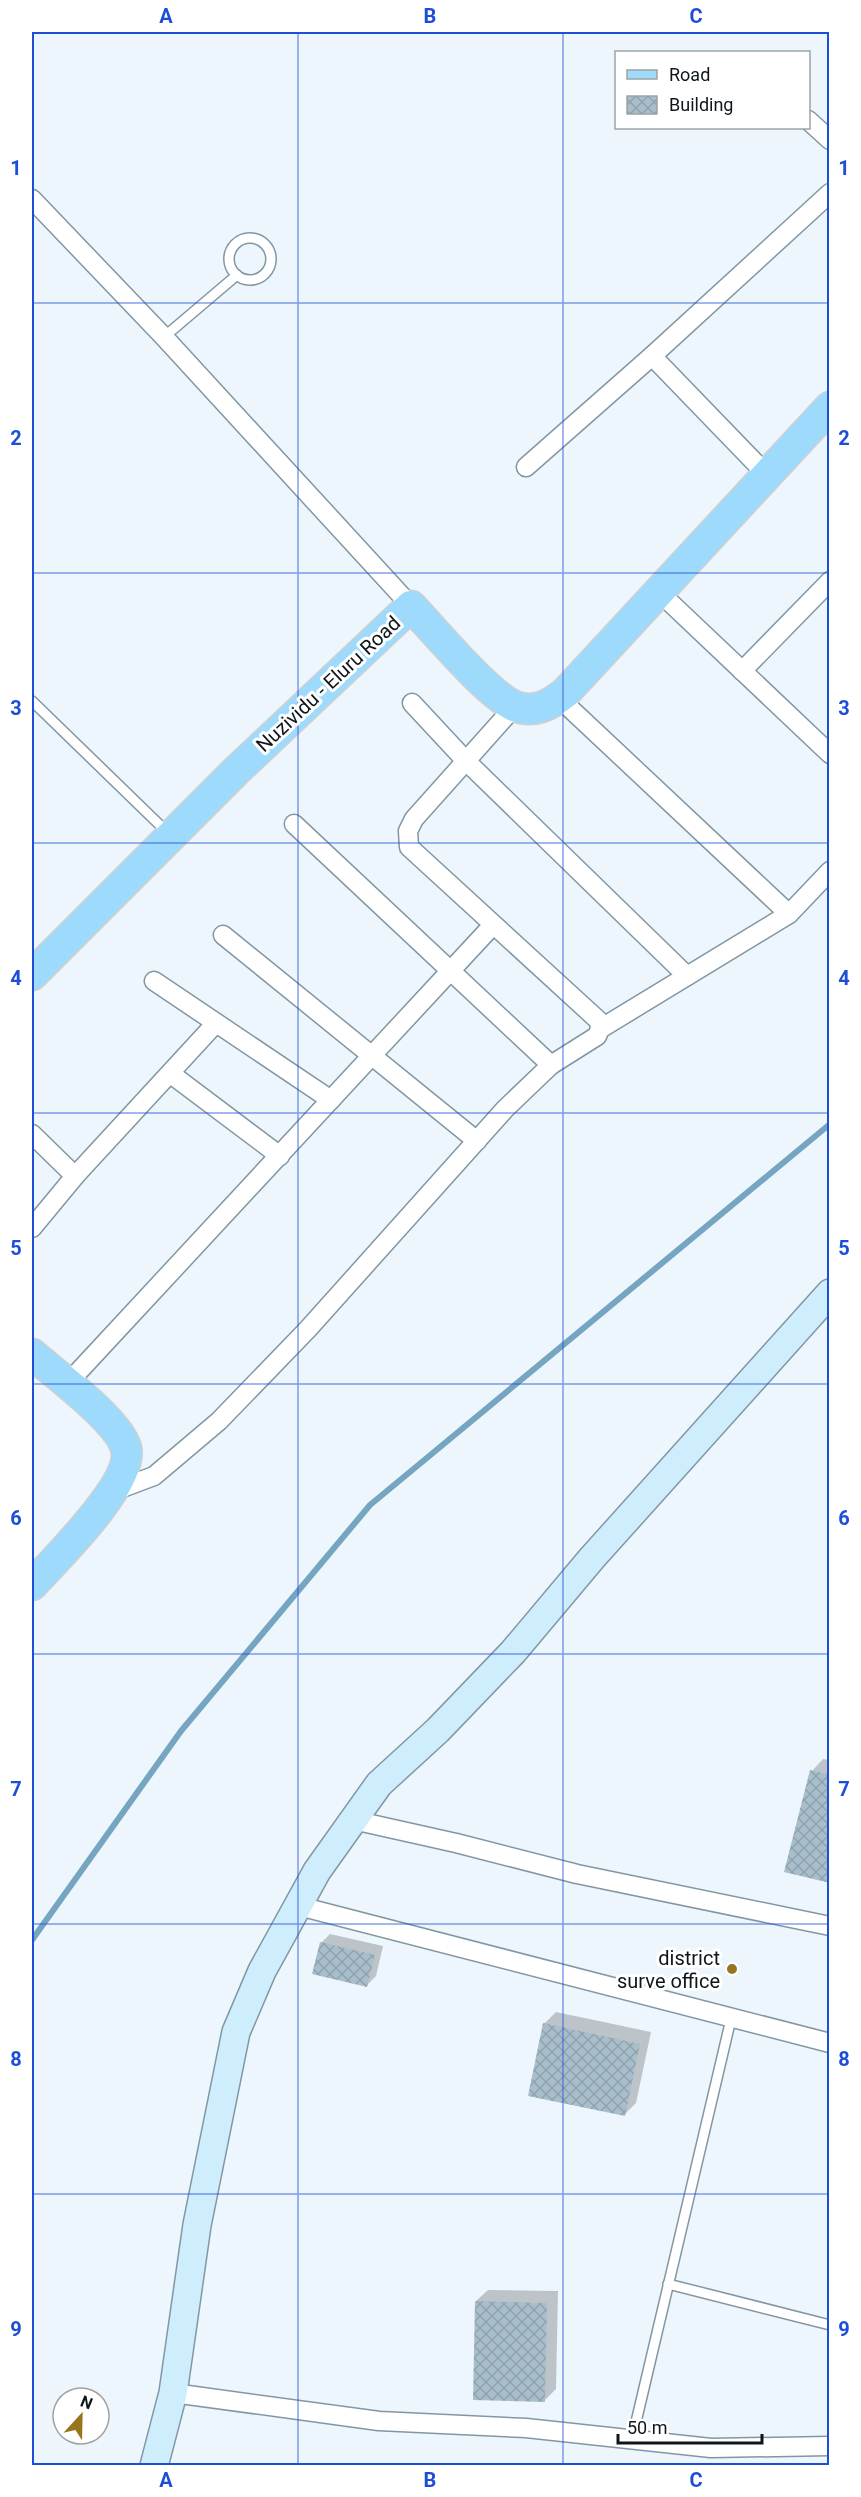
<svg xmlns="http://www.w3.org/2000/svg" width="861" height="2497" font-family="Roboto,sans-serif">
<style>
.shadow{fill:#0003}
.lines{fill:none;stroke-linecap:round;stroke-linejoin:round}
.stream{stroke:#75a5c1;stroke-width:6}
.building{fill:url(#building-cross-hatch)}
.lane-casing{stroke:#8297a4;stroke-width:12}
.street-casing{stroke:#8297a4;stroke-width:21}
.secondary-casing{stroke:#8297a4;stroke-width:30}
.primary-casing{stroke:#cfd0d1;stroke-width:33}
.lane{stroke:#fff;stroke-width:9}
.street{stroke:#fff;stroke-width:18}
.secondary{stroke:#ceedfd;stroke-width:27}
.primary{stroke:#9ddafb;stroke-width:30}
.grid{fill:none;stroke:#1d4ed8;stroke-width:1.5;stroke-opacity:0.55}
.poi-dot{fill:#98741e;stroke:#fff;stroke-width:2}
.labels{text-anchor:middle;stroke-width:6;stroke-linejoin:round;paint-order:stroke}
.street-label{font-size:20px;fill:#0e161a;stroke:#fff}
.poi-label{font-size:20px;fill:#0e161a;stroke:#fff;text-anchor:end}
.neatline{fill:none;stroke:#1d4ed8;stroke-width:2}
.grid-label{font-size:20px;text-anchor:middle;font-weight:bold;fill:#1d4ed8}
</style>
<defs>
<pattern id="building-cross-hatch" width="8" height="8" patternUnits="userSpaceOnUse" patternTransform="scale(1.5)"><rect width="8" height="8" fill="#a8becb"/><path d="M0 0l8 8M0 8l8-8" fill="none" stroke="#8fa3ae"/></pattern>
</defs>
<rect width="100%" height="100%" fill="#edf6fc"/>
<g class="shadow">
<path d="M823,1759L830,1760V1882L812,1771Z"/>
<path d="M330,1934L383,1946L376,1976L367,1985L321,1943Z"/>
<path d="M556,2012L651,2032L636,2103L624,2115L544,2024Z"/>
<path d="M488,2290L558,2291L556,2389L544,2401L476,2301Z"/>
</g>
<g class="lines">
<path class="stream" d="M32,1940L181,1731L370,1505L830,1124"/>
</g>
<g class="building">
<path d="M810,1770L830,1775V1883L784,1872Z"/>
<path d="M320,1942L375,1955L367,1987L312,1974Z"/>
<path d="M543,2023L640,2044L625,2116L528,2096Z"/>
<path d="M475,2301L547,2303L545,2402L473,2400Z"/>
</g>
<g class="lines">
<g class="lane-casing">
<g id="lane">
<circle cx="250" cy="259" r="21"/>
<path d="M164,337L237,275"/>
<path d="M32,701L168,833"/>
<path d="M668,2284L830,2325"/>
<path d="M632,2439L731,2019"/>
</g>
</g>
<g class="street-casing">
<g id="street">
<path d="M808,120L830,140"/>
<path d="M32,199L164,337L411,606"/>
<path d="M652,356L767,475"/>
<path d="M526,467L652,356L830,193"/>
<path d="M658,591L830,754"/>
<path d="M742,671L830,581"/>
<path d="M559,698L789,914"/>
<path d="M412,703L465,760L687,976"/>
<path d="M515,706L414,819L408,831L409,847L599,1021L600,1029"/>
<path d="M294,824L551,1065L597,1036L600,1029L789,914L830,871"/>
<path d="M223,935L477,1141"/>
<path d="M154,981L331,1100"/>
<path d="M171,1074L280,1156"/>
<path d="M32,1134L75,1176"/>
<path d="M32,1228L75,1176L216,1023"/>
<path d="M67,1384L493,925"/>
<path d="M114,1491L154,1476L219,1421L308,1329L505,1109L551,1065"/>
<path d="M353,1820L456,1843L577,1874L830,1926"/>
<path d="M299,1906L830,2043"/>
<path d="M173,2393L379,2421L526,2428L711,2448L830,2446"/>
</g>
</g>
<g class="secondary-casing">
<path id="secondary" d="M154,2466L173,2393L197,2225L236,2032L262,1971L317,1871L379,1784L438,1730L513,1652L592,1558L830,1293"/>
</g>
<g class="primary-casing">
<g id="primary">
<path d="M32,975L235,772L411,606C434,630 487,694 514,706C534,714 550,705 565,693L830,407"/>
<path d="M32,1354C55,1374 118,1420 126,1448C135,1482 55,1560 32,1585"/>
</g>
</g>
<use href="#lane" class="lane"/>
<use href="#street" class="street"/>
<use href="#secondary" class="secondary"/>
<use href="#primary" class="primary"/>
</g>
<path class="grid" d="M298,32V2466M563,32V2466M32,303H830M32,573H830M32,843H830M32,1113H830M32,1384H830M32,1654H830M32,1924H830M32,2194H830"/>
<circle class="poi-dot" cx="732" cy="1969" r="6"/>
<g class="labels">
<g class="street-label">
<text transform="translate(328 684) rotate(-43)" y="7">Nuzividu - Eluru Road</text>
</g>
<g class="poi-label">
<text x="720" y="1965">district<tspan x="720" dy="23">surve office</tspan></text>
</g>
</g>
<rect width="861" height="2497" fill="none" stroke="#ffffff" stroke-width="66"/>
<rect x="615" y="51" width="195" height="78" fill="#ffffff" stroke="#9fa2a3" stroke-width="1.5"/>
<rect x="627" y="70" width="30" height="9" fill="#9ddafb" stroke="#9fa2a3" stroke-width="1.5"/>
<text x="669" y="81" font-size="18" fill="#0e161a">Road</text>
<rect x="627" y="96" width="30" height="18" fill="url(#building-cross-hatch)" stroke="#9fa2a3" stroke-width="1.5"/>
<text x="669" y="111" font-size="18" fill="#0e161a">Building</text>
<g transform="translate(81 2416) rotate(22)"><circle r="28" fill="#ffffff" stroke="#9fa2a3" stroke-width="1.5"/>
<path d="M0-4.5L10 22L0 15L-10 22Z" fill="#98741e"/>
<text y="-9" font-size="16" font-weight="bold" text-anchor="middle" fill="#0e161a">N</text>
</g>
<path d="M618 2434v9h144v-9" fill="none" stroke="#0e161a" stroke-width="3"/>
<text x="627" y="2434" font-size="18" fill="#0e161a" stroke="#ffffff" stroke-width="4.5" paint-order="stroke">50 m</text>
<rect x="33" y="33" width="795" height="2431" class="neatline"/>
<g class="grid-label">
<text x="166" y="23">A</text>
<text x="430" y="23">B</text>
<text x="696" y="23">C</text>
<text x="16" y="175">1</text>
<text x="844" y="175">1</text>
<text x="16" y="445">2</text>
<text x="844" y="445">2</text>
<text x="16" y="715">3</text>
<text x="844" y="715">3</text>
<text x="16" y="985">4</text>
<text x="844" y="985">4</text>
<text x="16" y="1255">5</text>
<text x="844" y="1255">5</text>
<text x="16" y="1525">6</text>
<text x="844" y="1525">6</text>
<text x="16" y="1796">7</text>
<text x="844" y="1796">7</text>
<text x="16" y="2066">8</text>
<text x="844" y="2066">8</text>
<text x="16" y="2336">9</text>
<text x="844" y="2336">9</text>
<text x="166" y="2487">A</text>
<text x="430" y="2487">B</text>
<text x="696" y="2487">C</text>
</g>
</svg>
